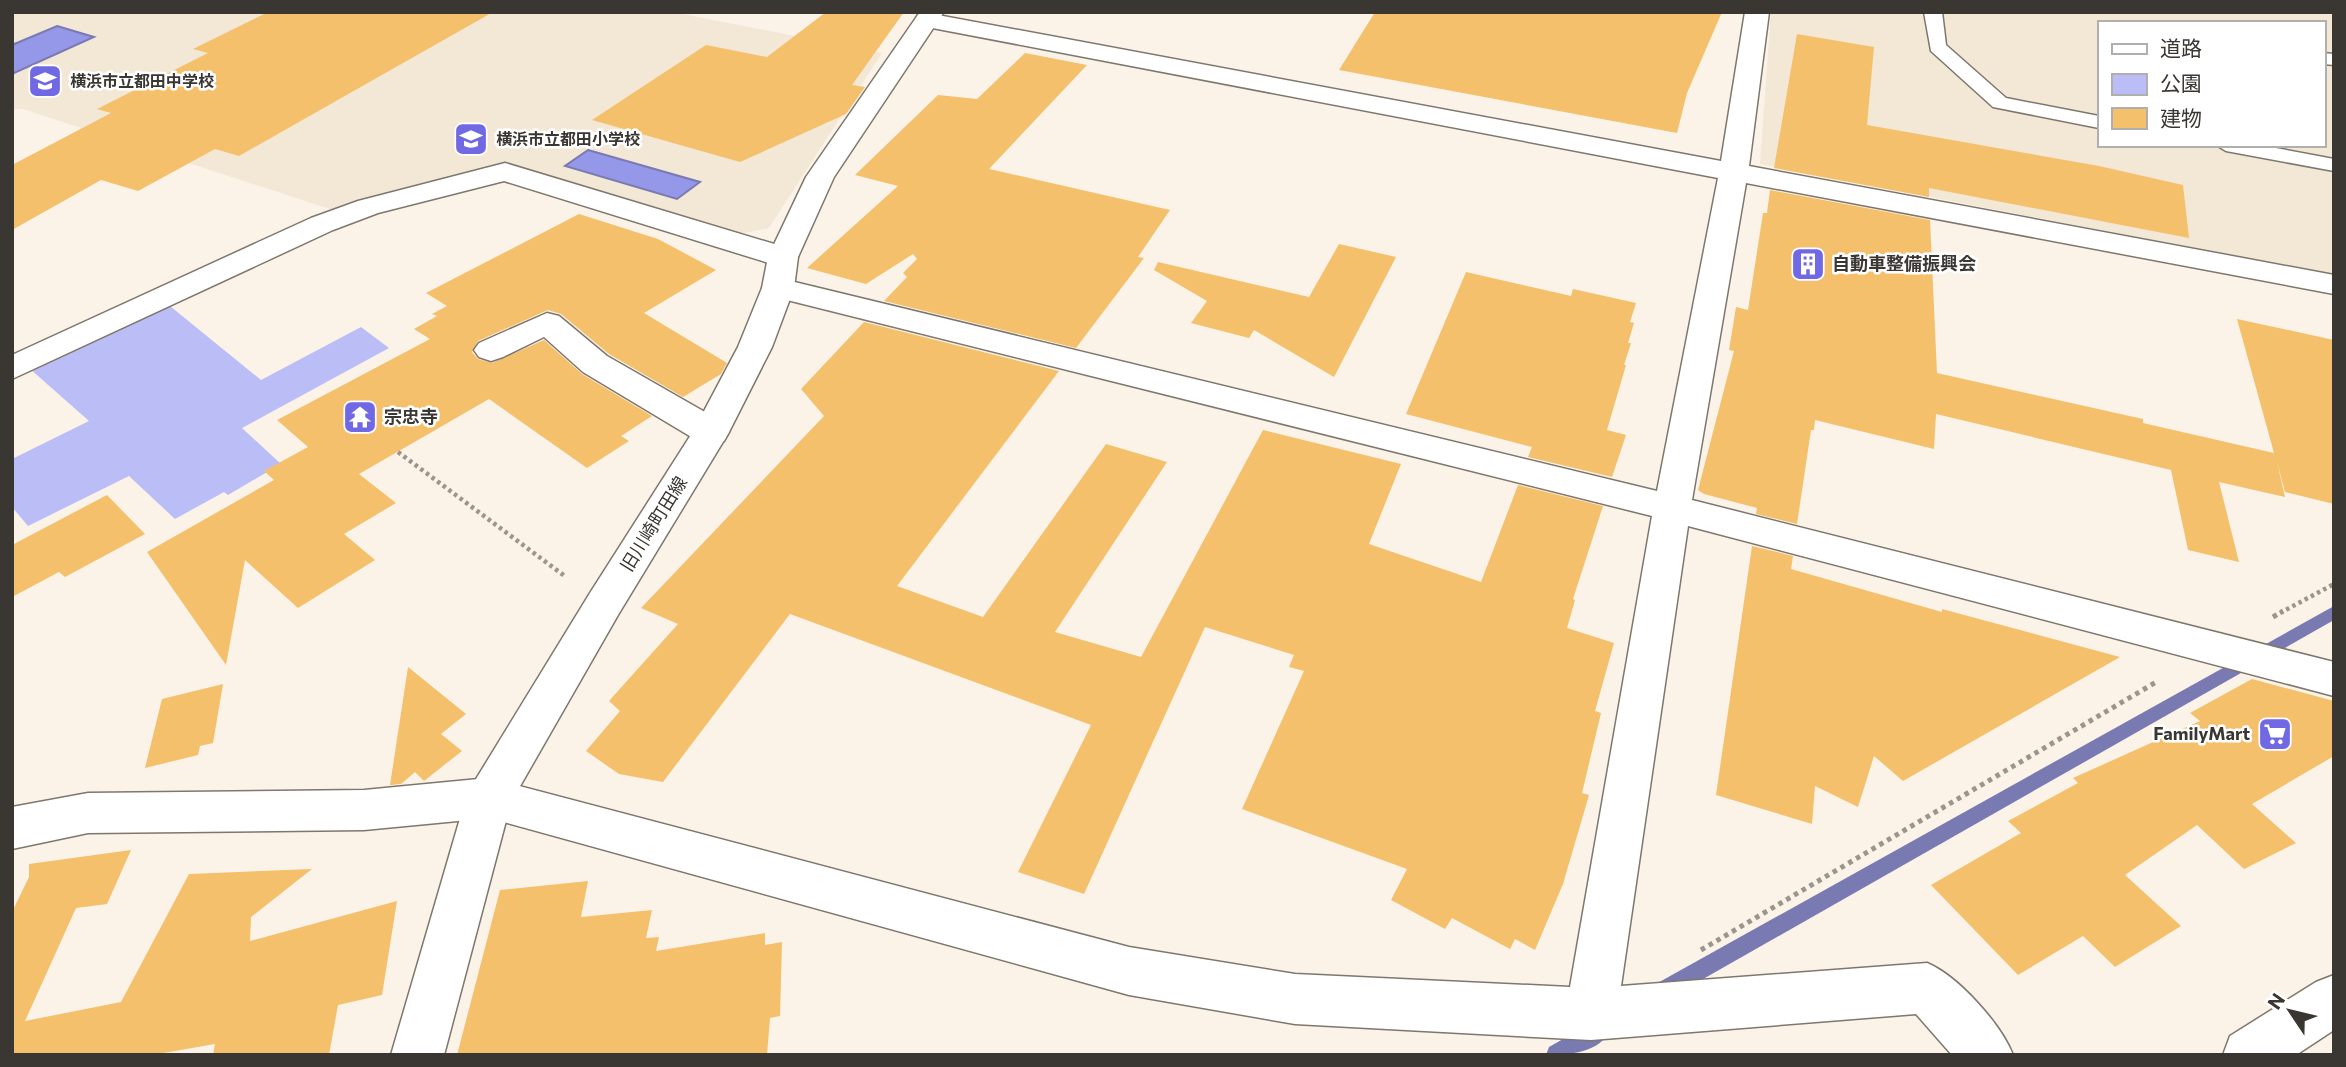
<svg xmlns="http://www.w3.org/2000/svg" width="2346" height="1067" font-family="Commissioner,'Noto Sans JP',sans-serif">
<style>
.built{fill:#f3e7d6;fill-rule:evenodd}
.green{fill:#babdf6}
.water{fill:#9597e8;stroke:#7a7ab2;stroke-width:2}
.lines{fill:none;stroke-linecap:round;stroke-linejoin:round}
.stream{fill:#7a7ab2;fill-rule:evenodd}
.building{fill:#f4c06c}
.service-casing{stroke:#7e776d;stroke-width:3}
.minor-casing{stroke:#7e776d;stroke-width:3}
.secondary-casing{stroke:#7e776d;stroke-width:3}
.primary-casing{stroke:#7e776d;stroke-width:3}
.path-far1{stroke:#9a958d;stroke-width:4.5;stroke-dasharray:3.5 3.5;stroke-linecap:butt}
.path{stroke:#9a958d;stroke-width:5;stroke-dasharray:4.5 4.5;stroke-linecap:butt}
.service{fill:#fff;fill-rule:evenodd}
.minor{fill:#fff;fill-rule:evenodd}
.secondary{fill:#fff;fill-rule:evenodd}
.primary{fill:#fff;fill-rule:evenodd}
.labels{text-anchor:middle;stroke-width:5;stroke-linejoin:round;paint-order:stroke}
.far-poi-label{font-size:16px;font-weight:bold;fill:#3a3733;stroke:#fff;text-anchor:start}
.poi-label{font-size:18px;font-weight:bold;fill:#3a3733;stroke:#fff;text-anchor:start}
.street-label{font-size:18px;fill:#3a3733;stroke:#fff}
</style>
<rect width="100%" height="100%" fill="#fbf3e8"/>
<g class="built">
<path d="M12,12H672L882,53L769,228L734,235L505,164L360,200L333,210L23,109H12Z"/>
<path d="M1771,12H2334V275L1760,164ZM2099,23H2323V145H2099Z"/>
</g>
<path class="green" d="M165,302L261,380L361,327L389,348L242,428L281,464L228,495L224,492L175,519L129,476L28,526L12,507V459L89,421L29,368Z"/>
<g class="water">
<path d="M57,26L94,37L12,74V45Z"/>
<path d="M588,150L700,182L677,199L565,166Z"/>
</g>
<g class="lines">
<g class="stream">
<path d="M2334,606V620L1668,999L1661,1002L1654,999L1651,992L1654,985Z"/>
<path d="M1600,1018L1608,1022L1611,1029C1600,1053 1569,1055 1546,1055L1549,1047Z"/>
</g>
</g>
<g class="building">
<path d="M268,12H493L239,156L215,149L138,191L101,180L12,230V165L111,113L97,109L208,53L193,49Z"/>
<path d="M826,12H904L852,85L865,87L846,114L740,162L592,120L706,45L767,57Z"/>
<path d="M1375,12H1722L1687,93L1677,133L1339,70Z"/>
<path d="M1797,34L1874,47L1867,125L2099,166L2183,185L2189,238L1929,188V197L1774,168Z"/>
<path d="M1025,53L1087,65L989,169L1170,210L1138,257L1144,258L1076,348L884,301L907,277L903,273L917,259L913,254L866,284L807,268L898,186L855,175L938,95L977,99Z"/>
<path d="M1770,190L1930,220L1937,373L2143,419V423L2274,453L2237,319L2334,340V504L2285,492L2277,462L2285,497L2219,482L2239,562L2188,550L2171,470L1936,414L1934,449L1815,420L1814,430H1811L1797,524L1756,514L1757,508L1704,494L1698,490L1734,351L1729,350L1736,307L1748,310L1763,213H1767Z"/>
<path d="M579,214L658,239L716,270L644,313L727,363L721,374L683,397L609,354L561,314L548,310L478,341L472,352L478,359L492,363L544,340L582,374L652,416L621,436L629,441L587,468L489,399L359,474L396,503L344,534L375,560L298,608L245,560L226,665L147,552L274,480L264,471L308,447L277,420L430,339L414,329L437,316L432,314L447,306L426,293Z"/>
<path d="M1339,244L1396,257L1334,377L1254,330L1249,338L1191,323L1207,301L1154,270L1158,262L1309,297Z"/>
<path d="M1466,272L1571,296L1573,289L1636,303L1630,322L1634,323L1628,343H1631L1624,365H1626L1607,430L1626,435L1612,477L1528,457L1532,447L1406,414Z"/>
<path d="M864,322L1059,371L897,586L983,617L1106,444L1167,462L1055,632L1141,657L1263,430L1401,464L1369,544L1481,582L1518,485L1603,506L1573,599L1575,600L1567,628L1614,643L1595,711L1601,713L1582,793L1589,795L1563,884L1535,950L1515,939L1510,949L1452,918L1445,929L1391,900L1407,869L1242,809L1304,671L1289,667L1294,655L1205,627L1084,894L1018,872L1091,725L790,614L663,782L619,774L586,751L620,711L609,701L678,624L641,608L824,416L801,389Z"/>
<path d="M107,495L145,534L65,577L59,572L12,597V545Z"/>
<path d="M1752,546L1793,556L1791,569L1942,612V609L2120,657L1903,781L1874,756L1858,807L1815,786L1812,824L1716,795Z"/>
<path d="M408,667L466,714L441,734L462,751L424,781L415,772L401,784L390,785Z"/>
<path d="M2252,679L2334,701V756L2252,804L2296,843L2244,869L2197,825L2125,875L2181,926L2115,967L2083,936L2018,975L1931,885L2021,833L2008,821L2078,783L2073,778L2200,721L2190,713Z"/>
<path d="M223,684L213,743L200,746L198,755L145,768L162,699Z"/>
<path d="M131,850L107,904L76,908L25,1021L121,1002L189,874L312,869L251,917L250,941L397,901L382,995L338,1005L329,1055H213L215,1044L152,1055H12V912L29,877V864Z"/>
<path d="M588,881L581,917L652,910L646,938L659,937L656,951L765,933V945L782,942L780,1016L770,1018L767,1055H457L500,890Z"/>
</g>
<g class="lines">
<g class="service-casing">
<g id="service">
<path d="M1924,12H1942L1946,45L2006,98L2099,116V128L1993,107L1931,51Z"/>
<path d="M2323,53L2334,54V65L2323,64Z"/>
<path d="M2216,145H2260L2334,159V171L2226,151Z"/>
</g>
</g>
<g class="minor-casing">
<g id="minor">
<path d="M1745,12H1769L1749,166L2334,275V294L1746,183L1692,500L2334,662V696L1688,526L1621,986L1927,963C1958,976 2001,1024 2013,1055H1952L1916,1014L1591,1040L1295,1024L1129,995L489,818L364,830L88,833L12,849V807L88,793L364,790L489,778L1129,947L1295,974L1570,987L1652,516L767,295L762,288L767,281L778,278L1657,491L1718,178L927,27L918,25L915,20L918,15L927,13L1721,161Z"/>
<path d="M505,163L794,250L798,257L794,264L783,266L772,264L504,181L378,213L333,230L12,379V355L311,218L358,201Z"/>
<path d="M547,313L559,316L607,356L724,423L729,432L724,441L711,444L698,441L583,372L544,337L503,357L491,361L479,357L474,350L479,343Z"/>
</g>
</g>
<g class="secondary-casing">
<path id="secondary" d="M920,12H944L834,177L798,257L794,288L772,347L729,432L618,615L511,802L444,1055H391L466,798L473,784L590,593L694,430L738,347L762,288L768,257L806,177Z"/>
</g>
<g class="primary-casing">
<path id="primary" d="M2334,975V1030L2296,1055H2223L2230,1036L2316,982Z"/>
</g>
<g class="path-far1">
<path d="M398,452L566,577"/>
<path d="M2280,613L2334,584"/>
</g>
<g class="path">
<path d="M2273,617L2283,611"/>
<path d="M1701,950L2158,681"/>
</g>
<use href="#service" class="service"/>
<use href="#minor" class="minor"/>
<use href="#secondary" class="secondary"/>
<use href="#primary" class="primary"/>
</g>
<defs>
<g id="school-square" transform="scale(1.75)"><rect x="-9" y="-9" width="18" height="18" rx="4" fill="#7069e3" stroke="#fff"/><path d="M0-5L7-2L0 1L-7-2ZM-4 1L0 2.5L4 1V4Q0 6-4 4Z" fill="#fff"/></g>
<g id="building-square" transform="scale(1.75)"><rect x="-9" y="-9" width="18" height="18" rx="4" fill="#7069e3" stroke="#fff"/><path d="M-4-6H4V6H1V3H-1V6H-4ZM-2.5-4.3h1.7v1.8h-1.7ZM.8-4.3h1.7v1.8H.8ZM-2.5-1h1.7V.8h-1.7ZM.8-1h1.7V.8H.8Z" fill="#fff"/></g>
<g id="temple-square" transform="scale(1.75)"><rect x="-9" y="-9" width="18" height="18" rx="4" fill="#7069e3" stroke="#fff"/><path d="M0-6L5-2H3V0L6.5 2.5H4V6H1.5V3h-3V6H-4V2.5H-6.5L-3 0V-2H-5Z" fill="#fff"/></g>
<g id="supermarket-square" transform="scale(1.75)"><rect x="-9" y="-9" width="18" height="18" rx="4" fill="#7069e3" stroke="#fff"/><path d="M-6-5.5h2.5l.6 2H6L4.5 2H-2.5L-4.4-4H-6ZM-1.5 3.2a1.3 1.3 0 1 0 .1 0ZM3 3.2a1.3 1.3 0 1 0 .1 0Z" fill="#fff"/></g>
</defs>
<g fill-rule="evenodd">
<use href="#school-square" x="45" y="81"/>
<use href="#school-square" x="471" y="139"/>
<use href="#building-square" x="1808" y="264"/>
<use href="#temple-square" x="360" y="417"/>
<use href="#supermarket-square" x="2275" y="734"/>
</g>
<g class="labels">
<g class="far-poi-label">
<text x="70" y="87">横浜市立都田中学校</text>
<text x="496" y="145">横浜市立都田小学校</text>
</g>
<g class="poi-label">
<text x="1832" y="270">自動車整備振興会</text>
<text x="384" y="423">宗忠寺</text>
<text x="2250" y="740" text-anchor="end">FamilyMart</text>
</g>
<g class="street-label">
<text transform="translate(654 524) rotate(-58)" y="6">旧川崎町田線</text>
</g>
</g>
<rect width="2346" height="1067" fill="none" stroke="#3a3733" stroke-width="28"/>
<rect x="2098" y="21" width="228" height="126" fill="#ffffff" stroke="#b0afad" stroke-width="2"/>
<rect x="2112" y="44" width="35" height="10" fill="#ffffff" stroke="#b0afad" stroke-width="2"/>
<text x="2160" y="56" font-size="21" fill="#3a3733">道路</text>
<rect x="2112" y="74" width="35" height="21" fill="#babdf6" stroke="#b0afad" stroke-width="2"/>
<text x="2160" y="91" font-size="21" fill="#3a3733">公園</text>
<rect x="2112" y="108" width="35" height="21" fill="#f4c06c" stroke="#b0afad" stroke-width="2"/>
<text x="2160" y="126" font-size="21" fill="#3a3733">建物</text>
<g transform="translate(2290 1011) rotate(305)" stroke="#ffffff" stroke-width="5" paint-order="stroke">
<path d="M0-5L12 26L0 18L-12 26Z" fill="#3a3733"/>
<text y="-10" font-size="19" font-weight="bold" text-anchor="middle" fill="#3a3733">N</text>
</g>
</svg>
